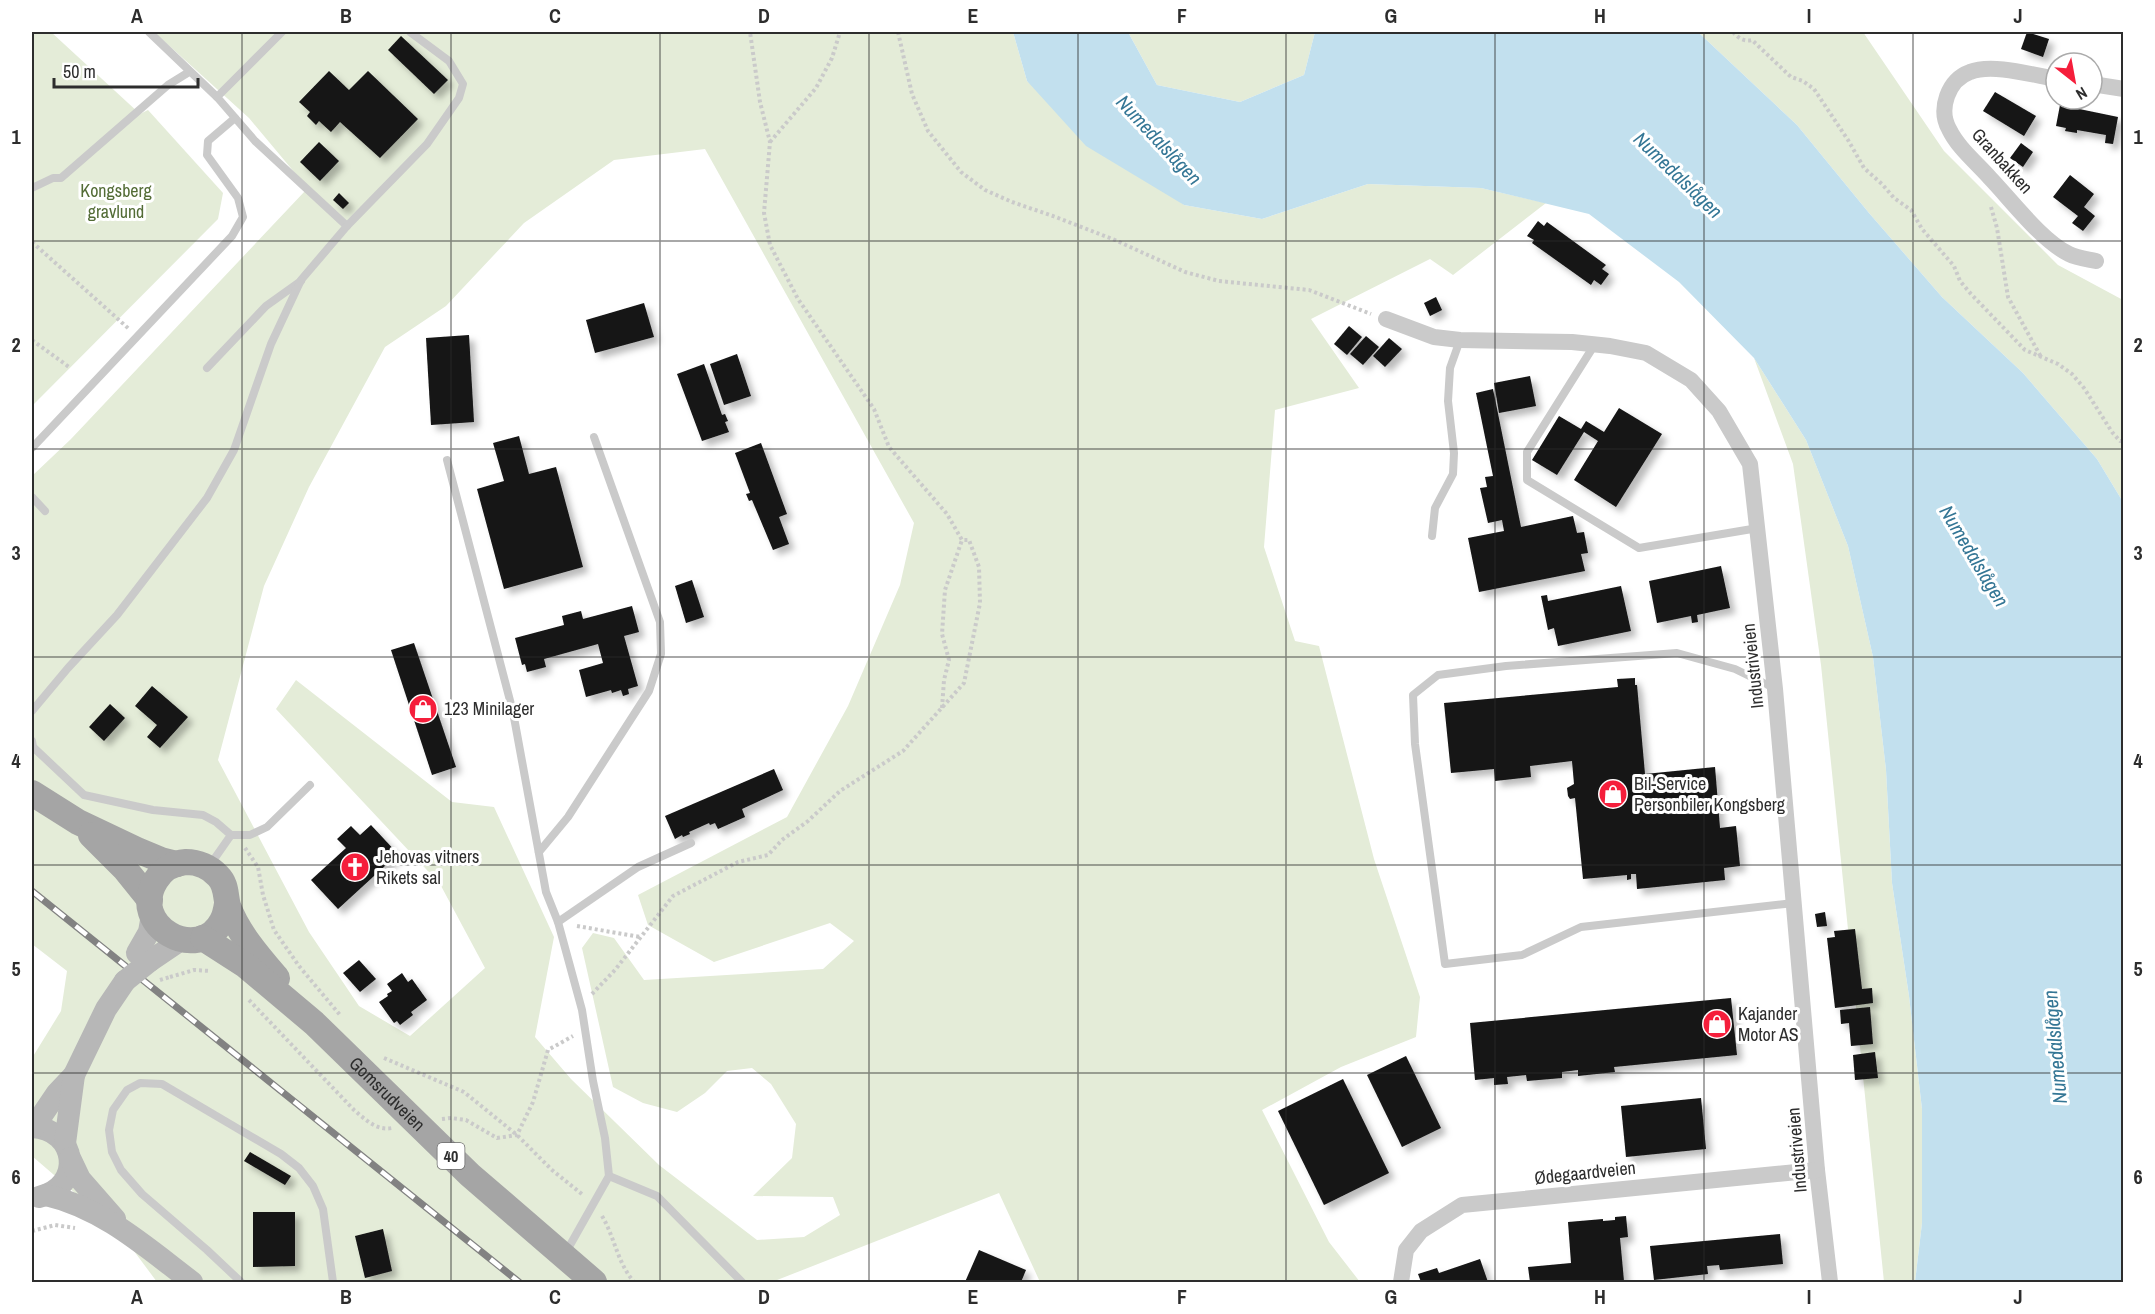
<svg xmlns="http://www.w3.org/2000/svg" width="2155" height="1314" font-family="'Archivo Narrow',sans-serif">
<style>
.green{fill:#e4ecd8;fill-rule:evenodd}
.water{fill:#c2e0ee}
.building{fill:#141414;filter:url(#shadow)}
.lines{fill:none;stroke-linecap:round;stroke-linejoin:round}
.path{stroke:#cacaca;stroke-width:4;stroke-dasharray:3 3;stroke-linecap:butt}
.lane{stroke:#cacaca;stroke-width:8}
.street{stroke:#cacaca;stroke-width:16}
.secondary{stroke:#b7b7b7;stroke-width:22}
.primary{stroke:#a5a5a5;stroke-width:26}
.rail-casing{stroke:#828282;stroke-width:7}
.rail{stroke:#fff;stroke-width:4.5;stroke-dasharray:14;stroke-linecap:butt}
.path-bridge{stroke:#cacaca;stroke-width:4;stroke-dasharray:3 3;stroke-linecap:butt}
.secondary-bridge{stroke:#b7b7b7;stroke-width:22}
.grid{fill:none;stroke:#2d2d2d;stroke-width:1.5;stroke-opacity:0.55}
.labels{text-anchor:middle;stroke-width:6;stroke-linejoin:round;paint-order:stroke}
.shield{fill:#fff;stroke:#6c6c6c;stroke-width:1.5}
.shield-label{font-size:16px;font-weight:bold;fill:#2d2d2d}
.street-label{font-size:18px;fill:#2d2d2d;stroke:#fff}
.park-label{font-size:18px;fill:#536c36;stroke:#fff}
.poi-label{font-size:18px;fill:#2d2d2d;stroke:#fff;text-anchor:start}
.water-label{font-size:20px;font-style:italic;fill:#347695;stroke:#fff}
.neatline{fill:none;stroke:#2d2d2d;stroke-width:2}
.grid-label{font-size:20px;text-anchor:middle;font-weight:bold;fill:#2d2d2d}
</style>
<defs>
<filter id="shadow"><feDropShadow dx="5.5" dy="5.5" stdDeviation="3" flood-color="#0004"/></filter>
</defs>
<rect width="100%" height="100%" fill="#fff"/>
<g class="green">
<path d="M32,32H51L140,114L148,110L223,193L218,219L32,406Z"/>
<path d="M154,32H1013L1027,81L1184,205L1262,219L1368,184L1481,188L1546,203L1453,275L1430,259L1311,319L1359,388L1275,410L1264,547L1295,641L1319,646L1374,859L1420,997L1416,1037L1341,1067L1262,1110L1329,1242L1360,1282H1040L999,1193L772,1282H157L119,1231L32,1156V1058L61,1011L67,971L32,944V476L71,439L305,191V185L249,118ZM705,149L914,523L900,585L848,706L787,817L638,895L648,925L714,962L830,923L854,941L823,969L644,980L614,938L593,933L582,948L613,1087L643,1103L677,1112L705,1093L727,1071L752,1068L771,1084L796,1124L792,1158L753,1196L833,1197L840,1215L804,1237L757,1240L659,1165L571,1079L535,1037L554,937L494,807L452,802L296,680L276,709L440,884L485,968L410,1036L359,1006L309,932L218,760L264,586L309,487L385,347L446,306L524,223L614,160Z"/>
<path d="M1128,32H1315L1304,75L1240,102L1157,85Z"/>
<path d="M1698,32H1863L1944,151L2058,265L2123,300V502L2097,459L2023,373L1942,297L1869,213L1797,125Z"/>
<path d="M1754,358L1806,440L1848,546L1873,657L1886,770L1892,883L1909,996L1922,1109V1223L1915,1282H1884L1821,665L1793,464Z"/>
</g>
<path class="water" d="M1013,32H1128L1157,85L1240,102L1304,75L1315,32H1698L1797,125L1869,213L1942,297L2023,373L2097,459L2123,502V1282H1915L1922,1223V1109L1909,996L1892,883L1886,770L1873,657L1848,546L1806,440L1754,358L1679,282L1589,214L1481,188L1368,184L1262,219L1184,205L1086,146L1027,81Z"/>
<g class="building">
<path d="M2027,32L2049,39L2043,57L2021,49Z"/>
<path d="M401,36L448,80L434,94L388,50Z"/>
<path d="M329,71L349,90L368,71L418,119L380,158L340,122L331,132L319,121L316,125L307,116L310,112L299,102Z"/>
<path d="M1995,92L2036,116L2024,136L1983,111Z"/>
<path d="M2060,105L2118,117L2113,144L2105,143L2106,135L2077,130V133L2065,131L2066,128L2056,126Z"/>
<path d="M319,142L339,161L320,181L300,162Z"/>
<path d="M2021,143L2033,152L2023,167L2010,158Z"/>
<path d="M2070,175L2094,194L2084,207L2095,216L2083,231L2072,223L2078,216L2053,197Z"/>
<path d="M339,193L349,203L343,209L333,200Z"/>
<path d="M1538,221L1544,226L1547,222L1606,265L1602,269L1609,274L1601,285L1594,280L1591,285L1532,243L1534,240L1527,236Z"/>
<path d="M1436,297L1442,310L1430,316L1424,303Z"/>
<path d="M644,303L654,337L595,353L586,320Z"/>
<path d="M1349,326L1362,337L1347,355L1334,344Z"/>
<path d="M469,335L474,422L431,425L426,338Z"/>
<path d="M1366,336L1379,347L1363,365L1350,354Z"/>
<path d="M1389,338L1402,349L1385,367L1373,356Z"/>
<path d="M737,354L751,396L724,405L710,364Z"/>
<path d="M704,364L722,415L725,414L728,421L725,422L729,432L702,441L677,374Z"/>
<path d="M1530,376L1536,406L1499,413L1494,383Z"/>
<path d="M1493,389L1521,527L1573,516L1577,533L1584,532L1588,553L1581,554L1585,571L1479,592L1468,538L1504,531L1502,520L1488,523L1480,488L1487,487L1485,477L1493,476L1476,393Z"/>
<path d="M1619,408L1662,434L1616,507L1574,480L1598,441L1584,432L1557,475L1532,460L1559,416L1581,429L1586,421L1604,432Z"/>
<path d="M519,436L529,474L556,467L583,567L504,589L477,489L504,481L493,443Z"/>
<path d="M761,443L787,514L779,517L789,544L773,550L752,500L749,501L746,494L750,493L735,453Z"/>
<path d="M1721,566L1730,608L1697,615L1698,622L1692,623L1691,616L1657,623L1649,581Z"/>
<path d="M692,580L704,617L686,623L675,586Z"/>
<path d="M1621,586L1631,631L1558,646L1554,628L1548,630L1541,596L1547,595L1548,601Z"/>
<path d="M632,606L639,632L624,636L638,686L628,689L629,694L623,696L621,690L612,693L611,690L586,697L579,670L603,663L598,644L544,659L546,667L527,672L525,664L522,665L515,638L564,625L562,616L581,611L583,619Z"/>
<path d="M414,643L456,767L432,775L391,650Z"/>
<path d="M1635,678V685H1637L1645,774L1715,767L1720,828L1736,826L1740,866L1724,868L1725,880L1637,889L1636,874H1631V879L1627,880V875L1583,879L1575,798L1570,799L1568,796L1567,788L1574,784L1572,761L1530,766L1531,777L1495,781L1494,769L1451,773L1444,703L1618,687L1617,679Z"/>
<path d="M152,686L188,717L160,748L147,737L157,725L135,706Z"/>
<path d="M110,704L125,718L104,741L89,727Z"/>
<path d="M774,769L783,790L742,809L745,817L718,829L715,823L710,825L709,823L689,832L690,834L683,837L682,835L675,839L665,816Z"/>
<path d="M371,825L398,854L338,909L311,880L346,848L337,839L351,826L360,835Z"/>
<path d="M1825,912L1827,926L1817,927L1815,914Z"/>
<path d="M1855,929L1862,989L1872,988L1873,1003L1835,1008L1827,938L1835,937L1834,931Z"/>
<path d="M359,960L376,979L360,992L343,973Z"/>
<path d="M402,973L408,982L412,979L427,1000L411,1012L413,1015L400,1025L397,1021L394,1023L379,1002L388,996L387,994L392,991L387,984Z"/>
<path d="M1731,998L1737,1055L1614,1067L1615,1072L1578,1076V1070L1562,1072V1078L1527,1081L1526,1075L1507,1077L1508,1084L1494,1085V1078L1475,1080L1470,1023Z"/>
<path d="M1870,1007L1873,1044L1851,1046L1849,1023L1841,1024L1840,1010Z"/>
<path d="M1875,1052L1878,1078L1855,1080L1853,1055Z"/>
<path d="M1406,1056L1441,1128L1402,1147L1367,1075Z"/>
<path d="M1343,1079L1389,1173L1324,1205L1278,1111Z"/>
<path d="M1701,1098L1706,1149L1626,1157L1621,1106Z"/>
<path d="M250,1152L291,1176L285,1185L244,1161Z"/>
<path d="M253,1212H295V1266L253,1267Z"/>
<path d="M1626,1216L1628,1237L1620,1238L1624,1281L1530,1282L1528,1267L1571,1263L1568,1222L1603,1219V1221L1615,1220V1217Z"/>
<path d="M383,1229L392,1271L365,1278L355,1236Z"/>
<path d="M1780,1234L1783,1264L1720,1270L1719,1265L1707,1266L1708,1274L1654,1280L1650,1246Z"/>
<path d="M979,1250L1026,1270L1021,1282H965Z"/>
<path d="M1480,1259L1488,1282H1421L1418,1274L1437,1268L1439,1273Z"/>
</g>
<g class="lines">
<g class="path">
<path d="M898,32L912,94L928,131L961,172L985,190L1012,202L1053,216L1115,240L1185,272L1219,281L1309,290L1371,314"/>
<path d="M1733,32C1738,38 1744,42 1752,40L1791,77L1803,81L1814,89L1848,140L1864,168L1882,184L1894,198L1911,210L1922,229L1954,266L1960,281L1971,294L2025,350L2058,364L2072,374L2084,388L2112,432L2120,441H2124"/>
<path d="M770,142L816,88L832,58L840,32"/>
<path d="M1991,207L1997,228L2008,297L2041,357"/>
<path d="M32,242L129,329"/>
<path d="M32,340L69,367"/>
<path d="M942,708L944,680L949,660L942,634L945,590L962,540"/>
<path d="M245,848L258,867L263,895L274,930L299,966L340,1015"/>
<path d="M577,926L640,937"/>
<path d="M170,977L194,970L211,971"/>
<path d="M592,994L615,970L673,896L738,862L768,855L782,840L808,821L840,791L903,751L964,683L980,603L979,567L969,540H962L947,514L889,447L874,409L798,299L770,245L764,213L770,142L760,102L750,32"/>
<path d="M249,1000L354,1110C365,1119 376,1131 392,1128"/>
<path d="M384,1058L464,1092L517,1135L552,1170L583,1195"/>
<path d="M442,1119L451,1118L466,1120L497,1138L517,1135L533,1102L548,1050L573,1036"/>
<path d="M602,1216C615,1238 617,1262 634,1282"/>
<path d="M32,1231L55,1225L75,1228"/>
</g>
<g class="lane">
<path d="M149,32L217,97"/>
<path d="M282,32L217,97L255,141L347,226"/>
<path d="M32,188L53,178H61L168,85L189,72"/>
<path d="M1595,344L1527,452V480L1639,548L1758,528"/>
<path d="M207,368L266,306L301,281"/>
<path d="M32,448L232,236L243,217L238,198L207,155L208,141L235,118"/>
<path d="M447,460L513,712L546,892L558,922L582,1010L593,1081L605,1138L609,1176L565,1254"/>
<path d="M32,497L45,511"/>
<path d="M1432,536L1435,508L1453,474L1454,453L1448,401L1450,368L1460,340"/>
<path d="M1774,688L1735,669L1677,653L1506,666L1438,675L1413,695L1415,744L1445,964L1522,955L1581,927L1794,903"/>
<path d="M32,711L68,668L117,615L207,498L234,450L271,344L301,280L347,226L427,144L459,98L463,84L449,61L410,32"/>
<path d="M32,741L33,747L84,795L153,810L203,815L216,822L231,835"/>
<path d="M539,852L568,817L649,691L661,654L660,622L594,437"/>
<path d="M210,865L231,835H250L267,827L310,785"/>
<path d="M558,922L638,867L691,843"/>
<path d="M609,1176L657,1196L742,1282"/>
<path d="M241,1282L207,1250L142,1194L121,1170L112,1152L109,1130L113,1110L127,1090L140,1083L162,1084L281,1154L299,1168L313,1186L323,1209L333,1282"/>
</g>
<g class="street">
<path d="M2056,79C2033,75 1992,63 1970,72C1948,80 1938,109 1949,129C1958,148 1977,163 1990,178C2012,201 2042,241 2069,254C2077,258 2087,259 2096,261"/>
<path d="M2092,84L2124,89"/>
<path d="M1386,319L1434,337L1460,340L1572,342L1610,346L1646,353L1691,380L1719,411L1750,464L1775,689L1817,1170L1830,1282"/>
<path d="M1401,1282L1406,1250L1421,1231L1462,1205L1817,1170"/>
</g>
<g class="secondary">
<path d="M137,953L149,932L152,915"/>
<path d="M150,961L181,940"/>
<path d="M32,1127C78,1129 84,1187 39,1197"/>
<path d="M34,1127L57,1093L74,1075"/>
<path d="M65,1143L74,1075L106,1009L125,981"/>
<path d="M70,1158L80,1179L115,1219"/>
<path d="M46,1195C103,1208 147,1248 192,1282"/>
</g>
<g class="primary">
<path d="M32,793L78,822L137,850L161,860L177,864"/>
<path d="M91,835L125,869L150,900"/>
<path d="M227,904C226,910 225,916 222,921C199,965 127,926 156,880C162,870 173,863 186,862C198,862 210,867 218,876C227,885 225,895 228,906C238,933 259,957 277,978"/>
<path id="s1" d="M203,938L245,965L314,1023L470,1175L594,1282"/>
</g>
<g class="rail-casing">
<path id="rail" d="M32,891L519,1282"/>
</g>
<use href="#rail" class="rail"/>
<path class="path-bridge" d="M160,980L170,977"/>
<path class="secondary-bridge" d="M125,981L150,961"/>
</g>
<path class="grid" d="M242,32V1282M451,32V1282M660,32V1282M869,32V1282M1078,32V1282M1286,32V1282M1495,32V1282M1704,32V1282M1913,32V1282M32,241H2124M32,449H2124M32,657H2124M32,865H2124M32,1073H2124"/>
<defs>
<g id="shop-disc" transform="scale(1.5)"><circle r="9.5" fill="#f51e3b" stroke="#fff"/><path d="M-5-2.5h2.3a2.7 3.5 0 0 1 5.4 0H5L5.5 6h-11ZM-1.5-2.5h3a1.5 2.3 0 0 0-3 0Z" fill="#fff"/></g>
<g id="church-disc" transform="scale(1.5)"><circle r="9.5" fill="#f51e3b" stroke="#fff"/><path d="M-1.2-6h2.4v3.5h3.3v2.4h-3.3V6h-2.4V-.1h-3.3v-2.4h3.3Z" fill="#fff"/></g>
</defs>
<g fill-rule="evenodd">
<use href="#shop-disc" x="423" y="709"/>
<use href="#shop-disc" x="1613" y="794"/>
<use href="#church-disc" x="355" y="867"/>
<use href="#shop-disc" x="1717" y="1024"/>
</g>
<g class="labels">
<rect class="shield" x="437.5" y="1143" width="27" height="26" rx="4.5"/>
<g class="shield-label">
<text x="451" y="1162">40</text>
</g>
<g class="street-label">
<text transform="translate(2002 161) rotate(48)" y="6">Granbakken</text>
<text transform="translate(1753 666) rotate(-96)" y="6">Industriveien</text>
<text dy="6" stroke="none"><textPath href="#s1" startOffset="242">Gomsrudveien</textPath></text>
<text transform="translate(1797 1150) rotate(-95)" y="6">Industriveien</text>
<text transform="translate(1585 1173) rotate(-6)" y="6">Ødegaardveien</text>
</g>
<g class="park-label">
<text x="116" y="197">Kongsberg<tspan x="116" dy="21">gravlund</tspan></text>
</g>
<g class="poi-label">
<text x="444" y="715">123 Minilager</text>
<text x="1634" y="790">Bil-Service<tspan x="1634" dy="21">Personbiler Kongsberg</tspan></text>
<text x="376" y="863">Jehovas vitners<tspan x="376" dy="21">Rikets sal</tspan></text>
<text x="1738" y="1020">Kajander<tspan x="1738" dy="21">Motor AS</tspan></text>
</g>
<g class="water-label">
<text transform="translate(1159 140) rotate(47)" y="7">Numedalslågen</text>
<text transform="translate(1678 175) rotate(44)" y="7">Numedalslågen</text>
<text transform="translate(1974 556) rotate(59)" y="7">Numedalslågen</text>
<text transform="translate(2055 1047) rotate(-95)" y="7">Numedalslågen</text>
</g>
</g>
<rect width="2155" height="1314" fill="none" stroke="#ffffff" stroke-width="66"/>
<g transform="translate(2074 81) rotate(149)"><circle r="28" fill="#ffffff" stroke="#ababab" stroke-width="1.5"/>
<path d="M0-4.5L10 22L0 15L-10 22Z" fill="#f51e3b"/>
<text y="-9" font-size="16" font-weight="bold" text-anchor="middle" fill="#2d2d2d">N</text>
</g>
<path d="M54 78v9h144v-9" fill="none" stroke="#2d2d2d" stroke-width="3"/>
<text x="63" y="78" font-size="18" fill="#2d2d2d" stroke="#ffffff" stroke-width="4.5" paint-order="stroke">50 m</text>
<rect x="33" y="33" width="2089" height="1248" class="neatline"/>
<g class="grid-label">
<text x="137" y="23">A</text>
<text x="346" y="23">B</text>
<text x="555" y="23">C</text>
<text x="764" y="23">D</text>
<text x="973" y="23">E</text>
<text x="1182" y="23">F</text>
<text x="1391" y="23">G</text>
<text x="1600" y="23">H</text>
<text x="1809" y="23">I</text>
<text x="2018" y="23">J</text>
<text x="16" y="144">1</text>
<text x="2138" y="144">1</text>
<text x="16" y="352">2</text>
<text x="2138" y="352">2</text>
<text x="16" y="560">3</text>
<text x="2138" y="560">3</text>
<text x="16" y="768">4</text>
<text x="2138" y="768">4</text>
<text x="16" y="976">5</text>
<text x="2138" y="976">5</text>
<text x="16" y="1184">6</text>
<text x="2138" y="1184">6</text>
<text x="137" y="1304">A</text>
<text x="346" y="1304">B</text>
<text x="555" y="1304">C</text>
<text x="764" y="1304">D</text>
<text x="973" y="1304">E</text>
<text x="1182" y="1304">F</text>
<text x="1391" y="1304">G</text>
<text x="1600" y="1304">H</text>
<text x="1809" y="1304">I</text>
<text x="2018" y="1304">J</text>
</g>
</svg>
